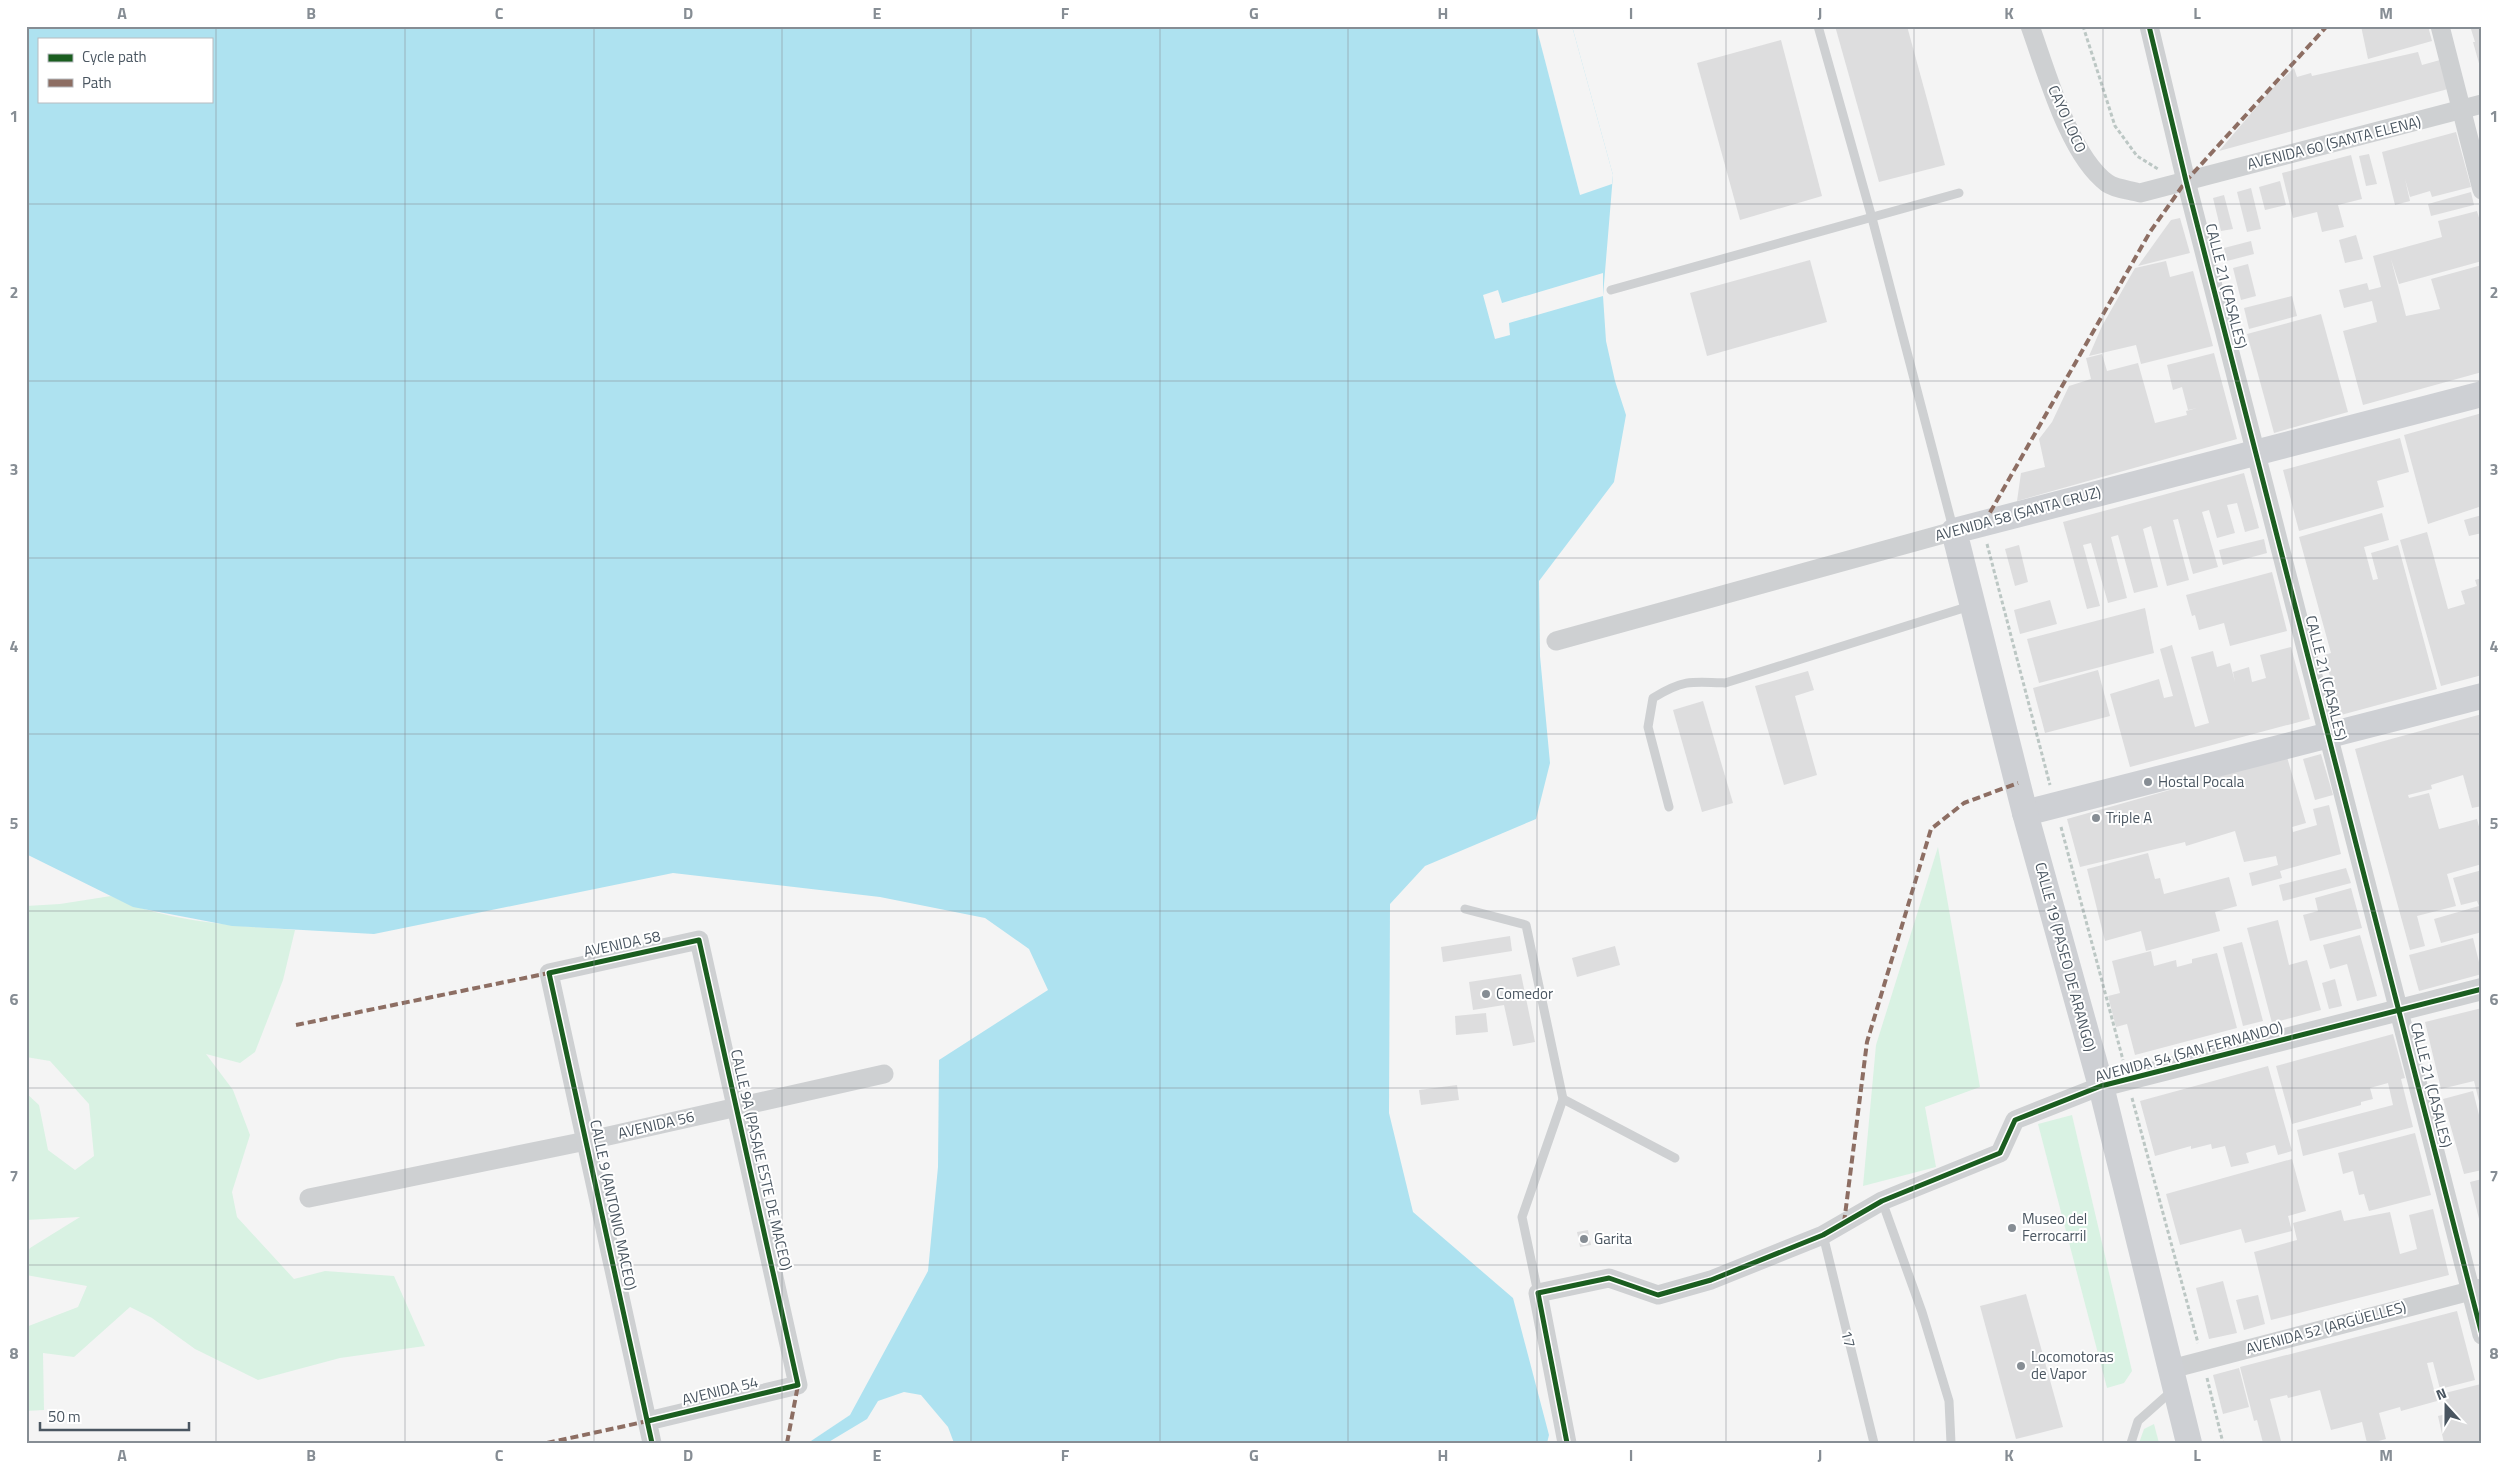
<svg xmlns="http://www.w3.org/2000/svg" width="2508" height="1469" font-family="'Titillium Web',sans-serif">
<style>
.green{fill:#d9f2e3}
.water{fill:#aee2f0;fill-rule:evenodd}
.pier{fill:#f4f4f4}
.building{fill:#ddddde}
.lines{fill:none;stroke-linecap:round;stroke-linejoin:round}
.path{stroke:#bcc7c4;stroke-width:3;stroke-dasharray:4 2.5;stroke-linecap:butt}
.service{stroke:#ced0d2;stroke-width:9}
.minor{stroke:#ced0d2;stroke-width:19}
.tertiary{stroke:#ced0d2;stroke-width:22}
.secondary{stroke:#ced0d4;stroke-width:26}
.quiet{stroke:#8d6e63;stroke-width:4;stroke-dasharray:8 4;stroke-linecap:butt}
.cycleway-casing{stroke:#fff;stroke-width:8}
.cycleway{stroke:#1b5e20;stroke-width:5}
.grid{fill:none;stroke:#868d94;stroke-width:1;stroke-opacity:0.55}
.poi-dot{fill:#868d94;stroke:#fff;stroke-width:2}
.labels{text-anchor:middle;stroke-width:4;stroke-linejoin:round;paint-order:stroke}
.street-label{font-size:15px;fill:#4a5661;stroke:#fff}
.poi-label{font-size:15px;fill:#4a5661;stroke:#fff;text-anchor:start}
.neatline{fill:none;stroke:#868d94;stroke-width:2}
.grid-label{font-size:16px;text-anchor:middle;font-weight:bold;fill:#868d94}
</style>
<rect width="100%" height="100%" fill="#f4f4f4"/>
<g class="green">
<path d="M1938,847L1980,1087L1925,1107L1936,1167L1863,1186L1876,1045Z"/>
<path d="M111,896C164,922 237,926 295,930L283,980L255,1052L240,1063L206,1054L233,1090L250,1135L232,1192L237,1217L294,1279L325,1271L394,1276L425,1346L340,1358L258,1380L195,1349L152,1318L130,1307L74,1357L43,1353L44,1410L26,1411V1327L78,1307L87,1286L26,1275V1255L30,1248L80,1217L26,1220V1093L39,1105L48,1150L75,1170L94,1156L89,1104L50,1061L26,1057V906L60,904Z"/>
<path d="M2072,1115L2132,1371L2124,1383L2107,1388L2038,1124Z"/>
<path d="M2154,1424L2159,1443H2139L2144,1429Z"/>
</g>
<path class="water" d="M26,26H1572L1613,175L1603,296L1606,341L1615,381L1626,415L1614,482L1539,581L1540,656L1550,763L1536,819L1425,866L1390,904L1389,1113L1413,1212L1513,1298L1549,1435L1547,1443H954L948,1427L921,1395L904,1392L878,1401L867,1419L827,1443H808L850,1415L928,1271L938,1167L939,1060L1048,990L1029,949L985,918L880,897L673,873L374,934L232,926L133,907L26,854ZM39,39H211V101H39Z"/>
<g class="pier">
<path d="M1536,26H1572L1613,175L1612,184L1580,195Z"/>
<path d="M1603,273V296L1509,323L1510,335L1495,339L1483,295L1498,290L1502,303Z"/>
</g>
<g class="building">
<path d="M1835,26H1907L1945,165L1879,182Z"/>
<path d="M2361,26H2428L2432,41L2368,59Z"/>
<path d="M2470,26H2482V74L2473,42H2475Z"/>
<path d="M1781,40L1822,196L1740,220L1697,63Z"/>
<path d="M2418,52L2422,65L2440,60L2448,89L2219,151L2271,90L2294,68L2297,77L2311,73L2312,76Z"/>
<path d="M2456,132L2471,187L2432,197L2430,191L2410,197L2405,179L2410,201L2395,205L2382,152Z"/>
<path d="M2369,154L2377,184L2366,186L2359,156Z"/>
<path d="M2351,155L2362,199L2338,205L2344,227L2322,232L2317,212L2293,218L2282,173Z"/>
<path d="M2280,181L2286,205L2265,210L2259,187Z"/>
<path d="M2251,188L2261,229L2247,232L2237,192Z"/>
<path d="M2471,192L2474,205L2431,216L2428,204Z"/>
<path d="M2224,195L2233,229L2221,231L2213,198Z"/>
<path d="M2477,211L2482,228V261L2399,284L2391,259L2406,316L2440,309L2431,279L2482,265V372L2363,405L2343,331L2377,322L2372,301L2344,308L2339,290L2367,283L2369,290L2381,287L2373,256L2442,237L2438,221Z"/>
<path d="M2180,218L2190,253L2138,266L2171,220Z"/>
<path d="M2356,235L2363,259L2345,263L2339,240Z"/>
<path d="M2251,241L2254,254L2227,261L2224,248Z"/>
<path d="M1810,260L1827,322L1707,356L1690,293Z"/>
<path d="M2166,261L2170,277L2193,271L2213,346L2141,364L2136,345L2089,356L2102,326L2135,268Z"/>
<path d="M2248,264L2256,296L2241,300L2233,268Z"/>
<path d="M2292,296L2297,316L2249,329L2244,308Z"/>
<path d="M2321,314L2348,412L2274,433L2247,334Z"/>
<path d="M2214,353L2237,439L2017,501L2021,473L2045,467L2039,439L2052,422L2069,386L2091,379L2086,358L2102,354L2107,371L2138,363L2155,423L2187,415L2186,411L2197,408L2188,410L2182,387L2173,390L2167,365Z"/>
<path d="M2482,413V506L2428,524L2404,435Z"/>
<path d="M2400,438L2409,472L2377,481L2384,507L2299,531L2283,470Z"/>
<path d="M2244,473L2259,528L2245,532L2237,503L2227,505L2235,533L2217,538L2209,510L2202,512L2218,567L2193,574L2178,519L2173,520L2189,580L2167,586L2151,526L2143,529L2158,587L2134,593L2118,535L2111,537L2127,598L2108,603L2091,543L2083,545L2100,606L2087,609L2063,522Z"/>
<path d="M2382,513L2389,540L2364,547L2373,580L2378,579L2371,553L2398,545L2437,689L2341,715L2324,655L2331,653L2299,537Z"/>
<path d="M2482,515V533L2469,536L2464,520Z"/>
<path d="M2427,532L2448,609L2465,604L2461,591L2477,586L2475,580L2482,578V675L2441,686L2400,540Z"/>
<path d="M2264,539L2267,553L2223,565L2219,550Z"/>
<path d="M2019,545L2028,582L2015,586L2005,549Z"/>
<path d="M2272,572L2287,631L2230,646L2224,623L2199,630L2195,615L2192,616L2186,595Z"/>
<path d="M2050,600L2057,624L2020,634L2014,610Z"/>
<path d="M2145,608L2154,653L2039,683L2027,639Z"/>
<path d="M2172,645L2195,727L2209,723L2191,657L2213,651L2217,667L2230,663L2235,682L2233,672L2249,667L2252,682L2266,678L2260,655L2291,647L2310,719L2130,767L2110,694L2159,679L2164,698L2173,696L2160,649Z"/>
<path d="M2098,670L2110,716L2045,733L2033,688Z"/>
<path d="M1808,671L1814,690L1795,696L1817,775L1784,785L1755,686Z"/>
<path d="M1703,701L1733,803L1702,812L1673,710Z"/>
<path d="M2482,714V806L2472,808L2463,775L2431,785L2432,789L2408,795L2409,798L2429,793L2439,829L2477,819L2482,838V864L2447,874L2456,906L2417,916L2425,946L2410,950L2355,749Z"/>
<path d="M2321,754L2333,795L2315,800L2303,759Z"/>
<path d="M2287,757L2306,823L2292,827L2293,832L2317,825L2313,809L2329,805L2341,854L2280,871L2282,878L2252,886L2249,873L2278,865L2276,856L2244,862L2235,831L2186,846L2185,842L2080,867L2067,819Z"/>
<path d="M2148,853L2155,879L2160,878L2164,894L2229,877L2237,906L2215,912L2220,931L2146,951L2141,931L2105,941L2087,869Z"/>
<path d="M2346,868L2351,883L2283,901L2279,885Z"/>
<path d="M2482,870V932L2441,943L2434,919L2479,906L2477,901L2461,905L2453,878Z"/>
<path d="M2351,888L2362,928L2310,941L2303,915L2318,911L2315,898Z"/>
<path d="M2278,920L2289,965L2307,960L2321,1010L2272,1023L2247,928Z"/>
<path d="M2360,935L2377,996L2357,1001L2347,964L2330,969L2323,945Z"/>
<path d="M1510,936L1512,951L1443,962L1441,947Z"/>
<path d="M2473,938L2482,974L2419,991L2409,955Z"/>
<path d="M2242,942L2263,1021L2243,1026L2223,947Z"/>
<path d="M1615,946L1620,965L1577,977L1572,958Z"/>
<path d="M2151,951L2154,966L2176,960L2177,967L2192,963V959L2217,953L2237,1028L2135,1055L2127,1024L2116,1027L2108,996L2120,993L2112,961Z"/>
<path d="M1521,974L1535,1042L1513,1046L1504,1005L1473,1010L1469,982Z"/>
<path d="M2335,979L2342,1006L2329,1009L2322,983Z"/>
<path d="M2482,1008V1104L2480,1105L2474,1081L2441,1089L2425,1022Z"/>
<path d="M1486,1013L1488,1032L1456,1035L1455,1016Z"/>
<path d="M2393,1034L2405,1078L2401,1079L2413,1127L2303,1156L2297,1130L2393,1105L2388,1083L2370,1088L2373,1099L2361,1102V1105L2292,1124L2276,1066Z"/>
<path d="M2268,1066L2292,1151L2278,1155L2275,1145L2246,1153L2249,1163L2231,1167L2225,1146L2212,1149L2211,1144L2191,1149V1146L2155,1156L2140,1101Z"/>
<path d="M1457,1085L1459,1100L1421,1105L1419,1090Z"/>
<path d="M2473,1091L2479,1115H2482V1170L2464,1174L2443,1099Z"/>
<path d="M2415,1133L2431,1195L2369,1211L2364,1194L2359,1195L2353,1171L2343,1174L2338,1153Z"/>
<path d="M2292,1159L2306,1211L2288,1216L2292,1231L2245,1243L2241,1229L2180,1245L2166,1194Z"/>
<path d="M2482,1179V1227H2481L2470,1182Z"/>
<path d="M2433,1209L2449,1275L2271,1320L2254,1252L2297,1240L2293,1223L2341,1210L2344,1221L2390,1212L2400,1254L2417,1249L2409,1215Z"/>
<path d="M1588,1230L1591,1245L1580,1247L1577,1232Z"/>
<path d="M2223,1281L2237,1333L2209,1339L2196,1288Z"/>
<path d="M2026,1294L2063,1427L2016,1439L1980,1306Z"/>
<path d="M2258,1295L2265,1324L2244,1330L2236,1300Z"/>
<path d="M2457,1311L2475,1380L2440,1389L2433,1362L2427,1363L2437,1401L2401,1411L2400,1407L2379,1413L2386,1439L2371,1443H2367L2362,1422L2331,1430L2320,1390L2288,1398L2287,1395L2270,1399L2281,1441L2263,1443L2257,1420L2254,1421L2240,1367Z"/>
<path d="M2239,1368L2249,1407L2223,1414L2213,1375Z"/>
<path d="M2481,1384L2482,1443H2444L2438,1416L2446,1414L2441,1394Z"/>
</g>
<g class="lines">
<g class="path">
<path d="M2083,26L2115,126L2137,156L2158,169"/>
<path d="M1987,544L2050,785"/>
<path d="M2061,827L2123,1060"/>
<path d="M2132,1098L2198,1343"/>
<path d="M2207,1378L2223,1443"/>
</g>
<g class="service">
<path d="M1818,26L1872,218L1953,528"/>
<path d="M1611,290L1959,193"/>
<path d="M1669,807L1648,727L1653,698C1682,680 1691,681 1725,683L1970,606"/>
<path d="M1465,909L1526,925L1563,1099L1522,1217L1538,1293"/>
<path d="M1563,1099L1675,1158"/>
<path d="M1882,1201L1922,1312L1949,1401L1951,1443"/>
<path d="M1823,1235L1874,1443"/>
<path d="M2131,1443L2138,1421L2173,1390"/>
</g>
<g class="minor">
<path d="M2030,26C2046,70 2069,155 2107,183C2115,189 2130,190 2140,193L2482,104"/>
<path d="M2149,26L2186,181L2482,1335"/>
<path d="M2440,26L2482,190"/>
<path d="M1556,641L1954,531"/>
<path d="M309,1198L586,1141L884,1074"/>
<path d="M2171,1369L2482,1288"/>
<path d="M648,1421L798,1385L699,940L549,973L652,1443"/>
<path d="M1567,1443L1538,1293L1609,1278L1658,1295L1711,1280L1823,1235L1882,1201L2000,1153L2015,1120L2101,1086"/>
</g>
<path class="tertiary" d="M2101,1086L2482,989"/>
<g class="secondary">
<path d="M2025,813L2482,696"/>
<path d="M2189,1443L2101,1086L2025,813L1954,531L2482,394"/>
</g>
<g class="quiet">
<path d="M1984,523L2150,232L2186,181L2327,26"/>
<path d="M296,1025L549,973"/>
<path d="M1844,1223L1867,1042L1931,829L1964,803L2018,783"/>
<path d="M547,1443L648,1421"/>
<path d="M787,1443L798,1385"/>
</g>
<g class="cycleway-casing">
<g id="cycleway">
<path d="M2149,26L2186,181L2482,1335"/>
<path d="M648,1421L798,1385L699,940L549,973L652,1443"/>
<path d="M1567,1443L1538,1293L1609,1278L1658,1295L1711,1280L1823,1235L1882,1201L2000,1153L2015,1120L2101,1086L2482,989"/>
</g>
</g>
<use href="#cycleway" class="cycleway"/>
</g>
<path class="grid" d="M216,26V1443M405,26V1443M594,26V1443M782,26V1443M971,26V1443M1160,26V1443M1348,26V1443M1537,26V1443M1726,26V1443M1914,26V1443M2103,26V1443M2292,26V1443M26,204H2482M26,381H2482M26,558H2482M26,734H2482M26,911H2482M26,1088H2482M26,1265H2482"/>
<g class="poi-dot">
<circle cx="2148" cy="782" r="5"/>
<circle cx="2096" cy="818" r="5"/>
<circle cx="1486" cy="994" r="5"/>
<circle cx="2012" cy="1228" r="5"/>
<circle cx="1584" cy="1239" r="5"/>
<circle cx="2021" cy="1366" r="5"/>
</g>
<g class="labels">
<g class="street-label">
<text transform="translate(2067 119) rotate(66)" y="5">CAYO LOCO</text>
<text transform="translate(2334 143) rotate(-14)" y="5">AVENIDA 60 (SANTA ELENA)</text>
<text transform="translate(2226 286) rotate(76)" y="5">CALLE 21 (CASALES)</text>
<text transform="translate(2018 514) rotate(-15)" y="5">AVENIDA 58 (SANTA CRUZ)</text>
<text transform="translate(2326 678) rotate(76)" y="5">CALLE 21 (CASALES)</text>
<text transform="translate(622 944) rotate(-12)" y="5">AVENIDA 58</text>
<text transform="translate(2065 957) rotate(75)" y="5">CALLE 19 (PASEO DE ARANGO)</text>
<text transform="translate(2189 1052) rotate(-15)" y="5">AVENIDA 54 (SAN FERNANDO)</text>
<text transform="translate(2431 1085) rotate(76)" y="5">CALLE 21 (CASALES)</text>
<text transform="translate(656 1125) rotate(-13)" y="5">AVENIDA 56</text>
<text transform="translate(761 1160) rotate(77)" y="5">CALLE 9A (PASAJE ESTE DE MACEO)</text>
<text transform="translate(613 1205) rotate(78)" y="5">CALLE 9 (ANTONIO MACEO)</text>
<text transform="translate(2326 1328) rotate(-15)" y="5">AVENIDA 52 (ARGÜELLES)</text>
<text transform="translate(1848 1339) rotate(76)" y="5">17</text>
<text transform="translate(720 1391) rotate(-14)" y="5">AVENIDA 54</text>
</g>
<g class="poi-label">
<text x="2158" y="787">Hostal Pocala</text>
<text x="2106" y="823">Triple A</text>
<text x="1496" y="999">Comedor</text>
<text x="2022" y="1224">Museo del<tspan x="2022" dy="17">Ferrocarril</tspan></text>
<text x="1594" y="1244">Garita</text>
<text x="2031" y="1362">Locomotoras<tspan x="2031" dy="17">de Vapor</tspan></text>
</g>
</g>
<rect width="2508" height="1469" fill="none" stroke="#ffffff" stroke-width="55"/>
<rect x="38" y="38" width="175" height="65" fill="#ffffff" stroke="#b7bbc0"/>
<rect x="48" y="54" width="25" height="8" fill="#1b5e20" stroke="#b7bbc0"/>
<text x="82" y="62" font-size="15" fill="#4a5661">Cycle path</text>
<rect x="48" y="79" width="25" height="8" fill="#8d6e63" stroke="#b7bbc0"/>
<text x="82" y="88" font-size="15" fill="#4a5661">Path</text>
<g transform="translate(2446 1406) rotate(339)" stroke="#ffffff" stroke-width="4" paint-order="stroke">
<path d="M0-4L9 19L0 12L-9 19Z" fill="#4a5661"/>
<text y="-8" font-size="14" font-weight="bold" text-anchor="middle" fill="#4a5661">N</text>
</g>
<path d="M40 1422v8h149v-8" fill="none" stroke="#4a5661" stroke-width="2.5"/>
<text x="48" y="1422" font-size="15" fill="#4a5661" stroke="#ffffff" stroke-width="4" paint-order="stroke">50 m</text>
<rect x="28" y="28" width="2452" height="1414" class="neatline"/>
<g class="grid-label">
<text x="122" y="19">A</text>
<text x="311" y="19">B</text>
<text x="499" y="19">C</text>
<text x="688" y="19">D</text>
<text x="877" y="19">E</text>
<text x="1065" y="19">F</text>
<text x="1254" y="19">G</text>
<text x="1443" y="19">H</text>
<text x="1631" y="19">I</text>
<text x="1820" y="19">J</text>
<text x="2009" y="19">K</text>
<text x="2197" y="19">L</text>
<text x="2386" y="19">M</text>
<text x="14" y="122">1</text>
<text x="2494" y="122">1</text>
<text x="14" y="298">2</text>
<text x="2494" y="298">2</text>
<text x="14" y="475">3</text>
<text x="2494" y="475">3</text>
<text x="14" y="652">4</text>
<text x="2494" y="652">4</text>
<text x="14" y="829">5</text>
<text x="2494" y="829">5</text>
<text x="14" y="1005">6</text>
<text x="2494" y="1005">6</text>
<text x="14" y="1182">7</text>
<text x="2494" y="1182">7</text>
<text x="14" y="1359">8</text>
<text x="2494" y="1359">8</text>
<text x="122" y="1461">A</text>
<text x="311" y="1461">B</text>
<text x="499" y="1461">C</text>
<text x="688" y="1461">D</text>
<text x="877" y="1461">E</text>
<text x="1065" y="1461">F</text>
<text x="1254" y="1461">G</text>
<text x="1443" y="1461">H</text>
<text x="1631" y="1461">I</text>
<text x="1820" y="1461">J</text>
<text x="2009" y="1461">K</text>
<text x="2197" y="1461">L</text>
<text x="2386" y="1461">M</text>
</g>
</svg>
